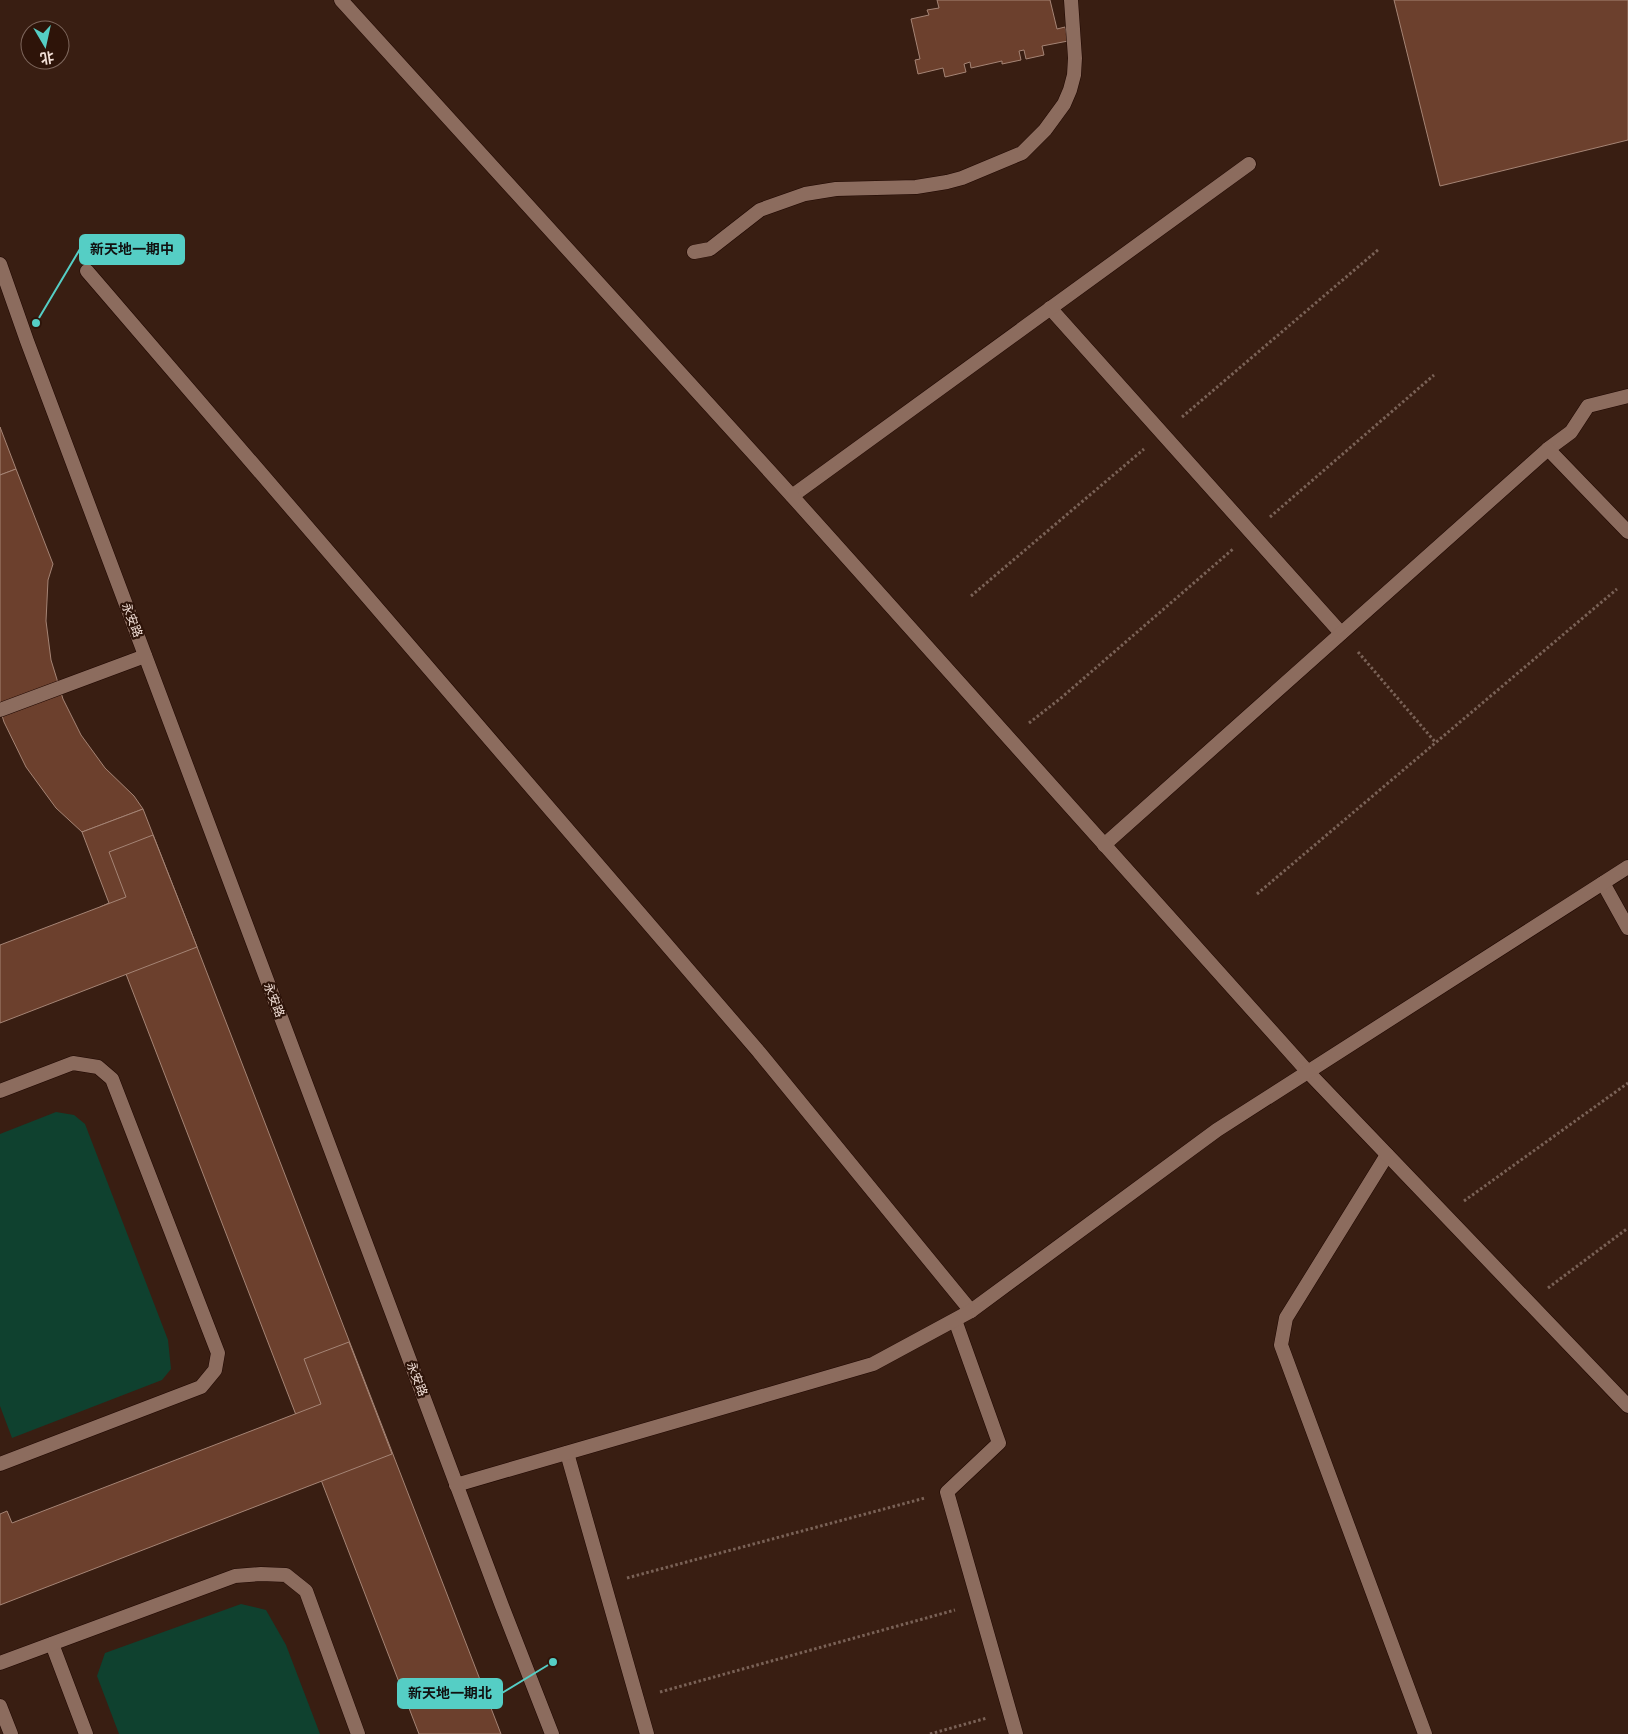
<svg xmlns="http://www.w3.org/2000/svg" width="1628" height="1734" font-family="'Archivo Narrow','Noto Sans SC',sans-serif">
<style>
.green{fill:#0f412f}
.building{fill:#6c402d;stroke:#a58475}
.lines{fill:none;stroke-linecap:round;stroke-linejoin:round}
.service-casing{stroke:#1f0700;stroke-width:15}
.minor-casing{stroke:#1f0700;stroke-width:15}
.tertiary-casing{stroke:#1f0700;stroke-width:15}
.path{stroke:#7a6257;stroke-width:3;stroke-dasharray:2.5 2.5;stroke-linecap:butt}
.service{stroke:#8c6c5e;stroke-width:14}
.minor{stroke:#8c6c5e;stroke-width:14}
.tertiary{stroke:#8c6c5e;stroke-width:14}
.labels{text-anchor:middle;stroke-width:4.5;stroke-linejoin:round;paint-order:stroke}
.street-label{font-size:12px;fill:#f3e0d8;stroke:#2e1409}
.leader{fill:none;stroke:#55cec5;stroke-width:2}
.callout-dot{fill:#55cec5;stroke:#2e1409;stroke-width:2}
.callout{fill:#55cec5;stroke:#55cec5;stroke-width:2}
.callout-label{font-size:14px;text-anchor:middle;font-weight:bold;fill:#111}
</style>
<rect width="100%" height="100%" fill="#391e12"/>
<g class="green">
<path d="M56,1112L74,1115L85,1124L168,1340L171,1369L162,1380L12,1438L0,1406V1134Z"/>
<path d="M241,1604L266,1610L286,1645L320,1734H119L97,1676L105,1653Z"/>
</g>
<g class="building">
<path d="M937,0H1050L1057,29L1065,27L1068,41L1042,46L1044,55L1026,59L1024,50L1019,51L1021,60L1002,64V61L971,68L970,62L964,64L966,72L945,77L943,68L918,74L915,60L920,59L911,19L929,15L927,10L939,8Z"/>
<path d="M1394,0H1628V140L1440,186Z"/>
<path d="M0,427L16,469L0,475Z"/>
<path d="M16,469L53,564L48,580L46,621L51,660L63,699L81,735L105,768L134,796L143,809L82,832L56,808L26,767L4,722L0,709V475Z"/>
<path d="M143,809L197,947L501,1734H419L126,974L100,907L109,903L82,832Z"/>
<path d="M153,835L197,947L0,1023V945L126,897L109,852Z"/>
<path d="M349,1342L392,1454L0,1605V1514L7,1511L12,1523L321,1404L304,1359Z"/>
</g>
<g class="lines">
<g class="service-casing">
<g id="service">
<path d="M694,252L710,249L760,210L805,194L836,189L916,187L947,182L962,178L1022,153L1045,130L1064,104L1070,90L1074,75L1075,58L1071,0"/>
<path d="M87,271L759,1052L971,1311"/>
<path d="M1050,308L1341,633"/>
<path d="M1548,449L1571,432L1588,406L1628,396"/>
<path d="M792,496L1249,164"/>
<path d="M0,710L145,656"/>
<path d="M1104,845L1548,449L1628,532"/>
<path d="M0,1091L73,1063L98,1067L112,1079L218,1353L215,1370L201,1387L0,1464"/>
<path d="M1387,1155L1286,1318L1281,1345L1425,1734"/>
<path d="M955,1320L999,1443L947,1492L1016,1734"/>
<path d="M567,1453L647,1734"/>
<path d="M52,1644L86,1734"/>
<path d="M0,1663L235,1576L261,1574L286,1575L306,1591L358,1734"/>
<path d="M0,1706L11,1734"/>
</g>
</g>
<g class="minor-casing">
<g id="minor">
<path d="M341,0L792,496L1308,1072L1628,1406"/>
<path d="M1603,883L1628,928"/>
<path d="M456,1485L873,1364L971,1311L1217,1130L1628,867"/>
</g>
</g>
<g class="tertiary-casing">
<path id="tertiary" d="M0,264L27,341L502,1606L552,1734"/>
</g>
<g class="path">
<path d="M1182,417L1379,249"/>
<path d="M1270,517L1434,375"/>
<path d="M971,596L1144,449"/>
<path d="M1358,652L1436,743"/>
<path d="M1029,723L1061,698L1233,549"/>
<path d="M1257,894L1617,589"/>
<path d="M1464,1201L1628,1083"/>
<path d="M1548,1288L1628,1228"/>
<path d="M627,1578L925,1498"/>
<path d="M660,1692L955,1610"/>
<path d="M930,1734L987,1718"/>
</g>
<use href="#service" class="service"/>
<use href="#minor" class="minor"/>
<use href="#tertiary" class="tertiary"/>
</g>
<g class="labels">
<g class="street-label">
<text transform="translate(132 620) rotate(69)" y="4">永安路</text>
<text transform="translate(274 1000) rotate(69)" y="4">永安路</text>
<text transform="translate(417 1379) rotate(69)" y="4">永安路</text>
</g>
</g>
<path class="leader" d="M36 323L80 249M553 1662L502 1693"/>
<g class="callout-dot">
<circle cx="36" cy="323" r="5"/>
<circle cx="553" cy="1662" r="5"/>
</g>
<g class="callout">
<rect x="80" y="235" width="104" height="29" rx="5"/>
<rect x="398" y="1679" width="104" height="29" rx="5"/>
</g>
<g class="callout-label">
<text x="132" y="254">新天地一期中</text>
<text x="450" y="1698">新天地一期北</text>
</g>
<g transform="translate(45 45) rotate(171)"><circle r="24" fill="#2e1409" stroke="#7d665c"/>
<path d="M0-4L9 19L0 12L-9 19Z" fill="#55cec5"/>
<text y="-8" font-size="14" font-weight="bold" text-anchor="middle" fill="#f3e0d8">北</text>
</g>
</svg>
